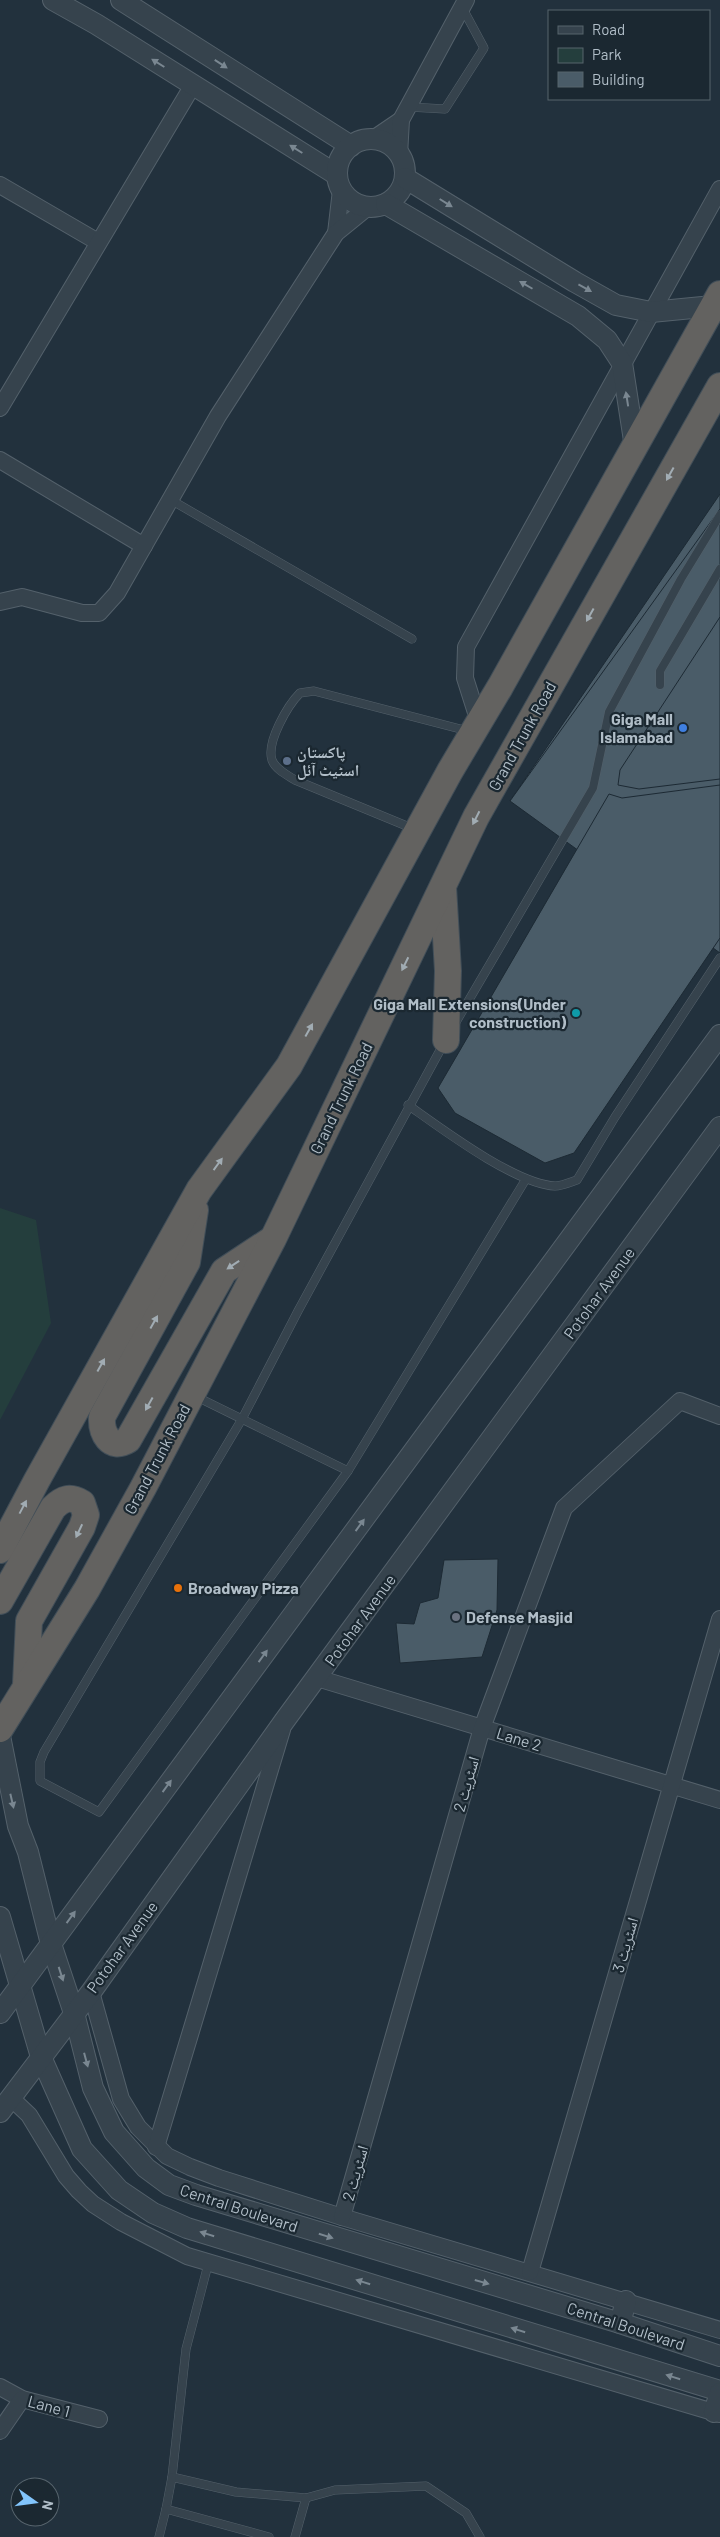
<svg xmlns="http://www.w3.org/2000/svg" width="720" height="2537" font-family="Barlow,'Noto Naskh Arabic',sans-serif">
<style>
.green{fill:#243e3d}
.building{fill:#4a5c68;stroke:#1d2a34}
.lines{fill:none;stroke-linecap:round;stroke-linejoin:round}
.service-casing{stroke:#54616b;stroke-width:9}
.minor-casing{stroke:#54616b;stroke-width:18}
.tertiary-casing{stroke:#54616b;stroke-width:22}
.trunk-casing{stroke:#414e58;stroke-width:28}
.service{stroke:#36434d;stroke-width:8}
.minor{stroke:#36434d;stroke-width:16}
.tertiary{stroke:#36434d;stroke-width:20}
.trunk{stroke:#636260;stroke-width:26}
.oneway{fill:#7a8791}
.oneway2{fill:#a1acb3}
.shop-dot{fill:#3f7fe0;stroke:#1b2831;stroke-width:2}
.service-dot{fill:#5c6f8a;stroke:#1b2831;stroke-width:2}
.culture-dot{fill:#0f9aa8;stroke:#1b2831;stroke-width:2}
.food-dot{fill:#e8710a;stroke:#1b2831;stroke-width:2}
.worship-dot{fill:#6b7280;stroke:#1b2831;stroke-width:2}
.labels{text-anchor:middle;stroke-width:4.5;stroke-linejoin:round;paint-order:stroke}
.poi-label{font-size:16px;font-weight:bold;fill:#b1bec8;stroke:#1b2831;text-anchor:start}
.street-label{font-size:16px;fill:#b1bec8;stroke:#1b2831}
</style>
<rect width="100%" height="100%" fill="#22313d"/>
<path class="green" d="M0,1208L36,1220L51,1323L0,1420Z"/>
<g class="building">
<path d="M720,494V945L510,801Z"/>
<path d="M720,509V953L510,801Z"/>
<path d="M720,617V779L639,789L618,785L620,770Z"/>
<path d="M720,785V938L574,1153L545,1163L455,1113L438,1088L609,794L622,798Z"/>
<path d="M498,1559L497,1610L482,1657L400,1663L396,1623L414,1624L420,1603L438,1598L444,1560Z"/>
</g>
<g class="lines">
<g class="service-casing">
<g id="service">
<path d="M409,107L445,109L484,48L463,9"/>
<path d="M171,500L412,639"/>
<path d="M660,685V671L720,569"/>
<path d="M414,829L295,780C287,775 275,769 272,760C266,742 288,705 300,693L314,691L468,731"/>
<path d="M456,1022L593,788L609,712L681,579L720,515"/>
<path d="M444,1043L298,1311L242,1419L44,1752L40,1762V1781L99,1812L348,1471L526,1179"/>
<path d="M408,1105C442,1129 515,1184 555,1186C562,1186 571,1182 577,1180L615,1117L720,958"/>
<path d="M195,1396L348,1471"/>
<path d="M209,2261L186,2349L172,2477L236,2492L306,2498L335,2490L426,2486L466,2513L480,2537"/>
<path d="M166,2509L172,2477"/>
<path d="M159,2537L166,2509L269,2537"/>
<path d="M295,2537L306,2498"/>
</g>
</g>
<g class="minor-casing">
<g id="minor">
<path d="M373,139L401,120"/>
<path d="M399,155L401,120L466,0"/>
<path d="M0,185L98,242"/>
<path d="M336,233L341,190"/>
<path d="M0,408L193,85"/>
<path d="M0,460L144,546"/>
<path d="M0,602L22,597L82,613H99L117,593L218,416L336,233L368,207"/>
<path d="M479,722L465,678L466,647L720,189"/>
<path d="M317,1678L720,1800"/>
<path d="M91,1992L121,2099L138,2127L167,2156L190,2167L219,2178L342,2217L720,2330"/>
<path d="M11,2098L29,2115L66,2176L79,2191L93,2204L121,2222L187,2256L720,2414"/>
<path d="M156,2147L282,1730"/>
<path d="M342,2217L482,1728L564,1508L680,1401L720,1416"/>
<path d="M530,2272L720,1619"/>
<path d="M0,2387L22,2399L99,2419"/>
<path d="M0,2431L22,2399"/>
</g>
</g>
<g class="tertiary-casing">
<g id="tertiary">
<path d="M53,0L96,24L337,175"/>
<path d="M121,0L351,146"/>
<circle cx="371" cy="173" r="34"/>
<path d="M405,178L575,282L616,305L651,312L713,306"/>
<path d="M386,204L578,316L607,340L622,363L635,447"/>
<path d="M0,1736L18,1826L28,1852L51,1944L74,2013L93,2088L114,2132L146,2168L169,2185L196,2195L620,2323L720,2356"/>
<path d="M0,1917L41,2057L82,2149L119,2190L153,2213L187,2228L720,2391"/>
<path d="M0,2013L720,1035"/>
<path d="M0,2112L91,1992L285,1720L720,1127"/>
<path d="M620,2323L626,2301"/>
<path d="M714,2412L720,2393"/>
</g>
</g>
<g class="trunk-casing">
<g id="trunk">
<path d="M443,887L448,971L446,1040"/>
<path d="M195,1210L187,1262L102,1417C101,1433 110,1451 128,1440L224,1271L271,1240"/>
<path d="M0,1550L37,1480L199,1190L289,1066L450,771L500,687L720,294"/>
<path d="M0,1601L53,1508C63,1498 70,1496 82,1503L86,1515L82,1527L29,1621L26,1684"/>
<path d="M0,1729L87,1589L143,1488L273,1239L476,817L720,386"/>
</g>
</g>
<use href="#service" class="service"/>
<use href="#minor" class="minor"/>
<use href="#tertiary" class="tertiary"/>
<use href="#trunk" class="trunk"/>
</g>
<defs><path id="oneway-solid" d="M-6-.8H1V-3.2L6.5 0L1 3.2V.8H-6Z" transform="scale(1.25)"/></defs>
<g class="oneway">
<use href="#oneway-solid" transform="translate(158 63) rotate(-148)"/>
<use href="#oneway-solid" transform="translate(221 64) rotate(33)"/>
<use href="#oneway-solid" transform="translate(296 149) rotate(-148)"/>
<use href="#oneway-solid" transform="translate(446 203) rotate(32)"/>
<use href="#oneway-solid" transform="translate(526 285) rotate(-150)"/>
<use href="#oneway-solid" transform="translate(585 288) rotate(29)"/>
<use href="#oneway-solid" transform="translate(627 399) rotate(-99)"/>
<use href="#oneway-solid" transform="translate(360 1525) rotate(-54)"/>
<use href="#oneway-solid" transform="translate(263 1656) rotate(-54)"/>
<use href="#oneway-solid" transform="translate(167 1786) rotate(-54)"/>
<use href="#oneway-solid" transform="translate(12 1801) rotate(77)"/>
<use href="#oneway-solid" transform="translate(71 1917) rotate(-54)"/>
<use href="#oneway-solid" transform="translate(61 1974) rotate(72)"/>
<use href="#oneway-solid" transform="translate(86 2060) rotate(75)"/>
<use href="#oneway-solid" transform="translate(207 2234) rotate(-163)"/>
<use href="#oneway-solid" transform="translate(326 2236) rotate(17)"/>
<use href="#oneway-solid" transform="translate(363 2282) rotate(-163)"/>
<use href="#oneway-solid" transform="translate(482 2282) rotate(16)"/>
<use href="#oneway-solid" transform="translate(518 2330) rotate(-163)"/>
<use href="#oneway-solid" transform="translate(673 2377) rotate(-163)"/>
</g>
<g class="oneway2">
<use href="#oneway-solid" transform="translate(670 474) rotate(119)"/>
<use href="#oneway-solid" transform="translate(590 615) rotate(119)"/>
<use href="#oneway-solid" transform="translate(476 818) rotate(117)"/>
<use href="#oneway-solid" transform="translate(405 964) rotate(116)"/>
<use href="#oneway-solid" transform="translate(309 1030) rotate(-61)"/>
<use href="#oneway-solid" transform="translate(218 1164) rotate(-54)"/>
<use href="#oneway-solid" transform="translate(233 1265) rotate(146)"/>
<use href="#oneway-solid" transform="translate(154 1322) rotate(-61)"/>
<use href="#oneway-solid" transform="translate(101 1365) rotate(-61)"/>
<use href="#oneway-solid" transform="translate(149 1404) rotate(119)"/>
<use href="#oneway-solid" transform="translate(23 1507) rotate(-62)"/>
<use href="#oneway-solid" transform="translate(79 1531) rotate(115)"/>
</g>
<circle class="shop-dot" cx="683" cy="728" r="5"/>
<circle class="service-dot" cx="287" cy="761" r="5"/>
<circle class="culture-dot" cx="576" cy="1013" r="5"/>
<circle class="food-dot" cx="178" cy="1588" r="5"/>
<circle class="worship-dot" cx="456" cy="1617" r="5"/>
<g class="labels">
<g class="poi-label">
<text x="673" y="725" text-anchor="end">Giga Mall<tspan x="673" dy="18">Islamabad</tspan></text>
<text x="297" y="758">پاکستان<tspan x="297" dy="18">اسٹیٹ آئل</tspan></text>
<text x="566" y="1010" text-anchor="end">Giga Mall Extensions(Under<tspan x="566" dy="18">construction)</tspan></text>
<text x="188" y="1594">Broadway Pizza</text>
<text x="466" y="1623">Defense Masjid</text>
</g>
<g class="street-label">
<text transform="translate(522 736) rotate(-61)" y="6">Grand Trunk Road</text>
<text transform="translate(341 1098) rotate(-64)" y="6">Grand Trunk Road</text>
<text transform="translate(599 1293) rotate(-54)" y="6">Potohar Avenue</text>
<text transform="translate(157 1459) rotate(-62)" y="6">Grand Trunk Road</text>
<text transform="translate(360 1620) rotate(-54)" y="6">Potohar Avenue</text>
<text transform="translate(519 1739) rotate(17)" y="6">Lane 2</text>
<text transform="translate(466 1784) rotate(-74)" y="6">اسٹریٹ 2</text>
<text transform="translate(625 1945) rotate(-74)" y="6">اسٹریٹ 3</text>
<text transform="translate(122 1947) rotate(-54)" y="6">Potohar Avenue</text>
<text transform="translate(355 2173) rotate(-74)" y="6">اسٹریٹ 2</text>
<text transform="translate(239 2208) rotate(18)" y="6">Central Boulevard</text>
<text transform="translate(626 2326) rotate(18)" y="6">Central Boulevard</text>
<text transform="translate(49 2406) rotate(15)" y="6">Lane 1</text>
</g>
</g>
<rect x="548" y="10" width="162" height="90" fill="#1b2831" stroke="#57646d"/>
<rect x="558" y="26" width="25" height="8" fill="#36434d" stroke="#57646d"/>
<text x="592" y="35" font-size="15" fill="#b1bec8">Road</text>
<rect x="558" y="48" width="25" height="15" fill="#243e3d" stroke="#57646d"/>
<text x="592" y="60" font-size="15" fill="#b1bec8">Park</text>
<rect x="558" y="72" width="25" height="15" fill="#4a5c68" stroke="#57646d"/>
<text x="592" y="85" font-size="15" fill="#b1bec8">Building</text>
<g transform="translate(35 2502) rotate(104)"><circle r="24" fill="#1b2831" stroke="#57646d"/>
<path d="M0-4L9 19L0 12L-9 19Z" fill="#82c5fc"/>
<text y="-8" font-size="14" font-weight="bold" text-anchor="middle" fill="#b1bec8">N</text>
</g>
</svg>
